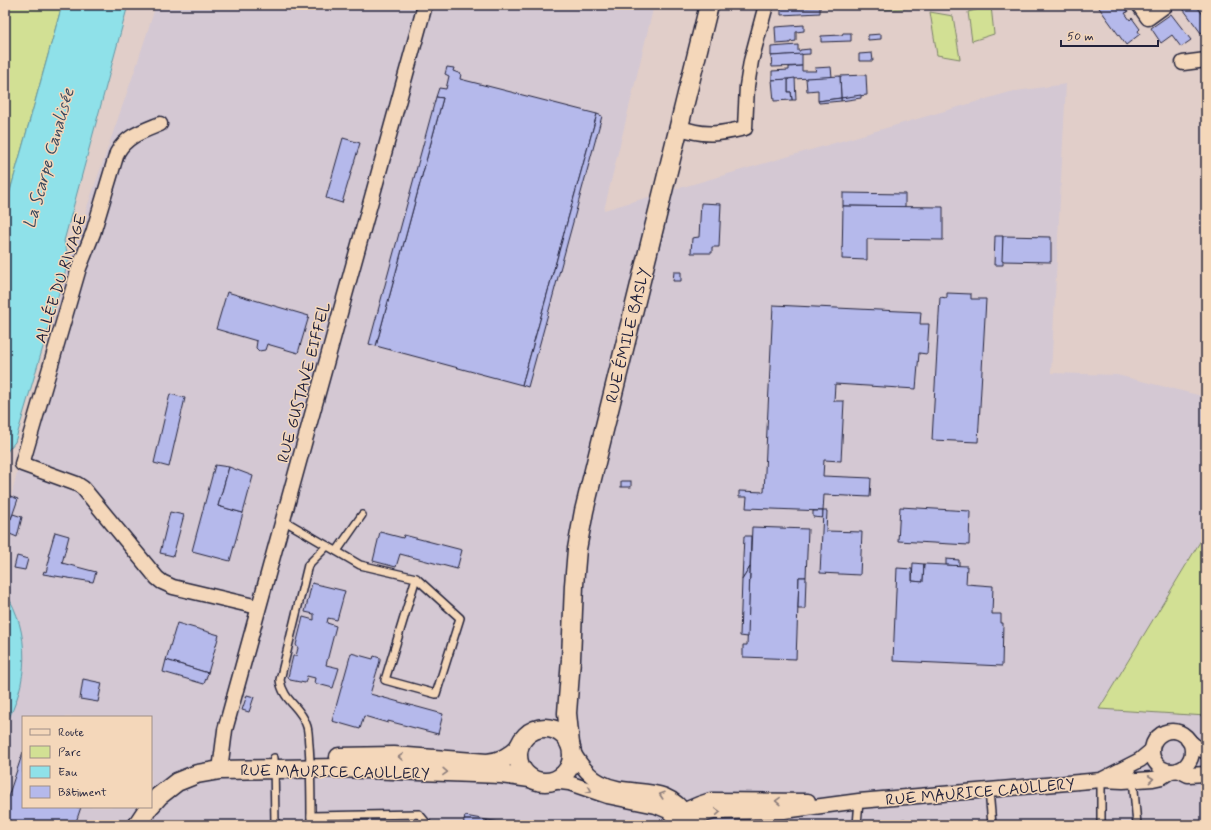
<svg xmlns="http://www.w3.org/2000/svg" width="1211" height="830" font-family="Mynerve,sans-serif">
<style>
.built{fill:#d4c8d3;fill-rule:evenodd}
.green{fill:#d2e094;stroke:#7a8168}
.water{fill:#8fe1e9;stroke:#6395a3}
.building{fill:#b5b9eb;stroke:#22223b}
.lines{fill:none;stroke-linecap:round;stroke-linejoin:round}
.service-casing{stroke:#22223b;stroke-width:10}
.minor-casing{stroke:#22223b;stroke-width:17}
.tertiary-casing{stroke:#22223b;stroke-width:21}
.service{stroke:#f4d7ba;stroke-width:7}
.minor{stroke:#f4d7ba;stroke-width:14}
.tertiary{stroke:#f4d7ba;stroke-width:18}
.oneway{stroke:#8b7c7a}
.labels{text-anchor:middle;stroke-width:3;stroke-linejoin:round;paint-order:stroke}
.street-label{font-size:16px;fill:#22223b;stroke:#f4d7ba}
.water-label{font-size:17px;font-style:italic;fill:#38485e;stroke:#f4d7ba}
</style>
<rect width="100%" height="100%" fill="#e1cec9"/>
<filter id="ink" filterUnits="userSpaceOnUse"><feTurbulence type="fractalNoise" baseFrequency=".025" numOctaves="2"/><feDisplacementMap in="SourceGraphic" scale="8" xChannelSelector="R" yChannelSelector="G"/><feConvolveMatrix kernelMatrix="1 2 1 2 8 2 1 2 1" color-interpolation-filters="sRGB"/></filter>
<g filter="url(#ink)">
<path class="built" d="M156,5H654L604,210L1010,92L1066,84L1051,373L1117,375L1206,397V532L1099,709L1206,716V825H5V522L69,259L137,64ZM23,717H151V807H23Z"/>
<g class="green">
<path d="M5,5H62L5,209Z"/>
<path d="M879,5H978L879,10Z"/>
<path d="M991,6L994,34L972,41L968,12Z"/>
<path d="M930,12L953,16L960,59L937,55Z"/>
<path d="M1206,532V716L1099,709Z"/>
</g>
<g class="water">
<path d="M62,5H128L64,241L69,259L15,442L5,454V209Z"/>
<path d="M5,592C31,631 29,685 5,725Z"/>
</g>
<g class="building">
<path d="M781,5H798V8L820,7V13L781,15Z"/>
<path d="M1097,5H1118L1120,8L1124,6L1128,12L1125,13L1130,20L1132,18L1140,29L1138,31L1140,34L1126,45Z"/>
<path d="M1183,5H1196L1206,19V29L1201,33L1181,6Z"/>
<path d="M1171,14L1191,40L1181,47L1172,35L1161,43L1151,28Z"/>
<path d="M804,25V31L796,32V41L790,42V43L776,44L775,27Z"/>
<path d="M843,33H851V41L821,42V36L842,35Z"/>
<path d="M881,34V39L868,40V35Z"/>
<path d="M798,45V51H800V50L810,49V54L771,56V47Z"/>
<path d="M872,53L873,61H859V54Z"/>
<path d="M802,54V66L772,67L771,56Z"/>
<path d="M802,66V71H816L815,68L831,67L832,77L772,80V71L789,70V67Z"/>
<path d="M447,67L454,68L453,71L461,74L460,79L597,114L522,385L376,346L443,98L436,97L439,88L446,89L449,76L445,74Z"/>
<path d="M866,75L867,95L841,98L840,76Z"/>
<path d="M840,76L841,98L818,101V90L807,91L806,78Z"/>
<path d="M795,78L796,100H792L791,92H788V79Z"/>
<path d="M788,79V92H791L792,100L774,101L772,80Z"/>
<path d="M861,95V98L841,101V98Z"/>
<path d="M436,97L443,98L376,346L369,344Z"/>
<path d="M841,98V101L819,103L818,101Z"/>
<path d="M597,114L602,116L528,387L522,385Z"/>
<path d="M343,138L360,143L342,203L326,198Z"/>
<path d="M843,193L905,194V207L843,206Z"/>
<path d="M701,203L721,204L719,247H712V253H691L692,238L699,237Z"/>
<path d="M843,206L943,207V240L867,239V260L842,259Z"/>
<path d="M995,236H1003V265H994Z"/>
<path d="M1003,236L1051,237V262L1002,261Z"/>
<path d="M674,272H681V281H673Z"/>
<path d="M227,292L309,316L298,353L267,344L265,350L259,351L256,348L257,341L216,329Z"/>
<path d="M947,293L971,294V299H986L978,442L932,440L940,297L947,298Z"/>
<path d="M773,305L921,312L920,324H929L927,354L919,353L916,389L835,384L834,401H844L841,461L824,460L823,476L871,478L870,497L824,495L823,511L746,508L747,497H739V491L764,492Z"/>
<path d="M170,394L185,398L169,467L154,463Z"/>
<path d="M215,465L229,467L218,506L243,513L230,561L192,551Z"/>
<path d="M229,467L253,476L243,513L218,506Z"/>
<rect x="621" y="481" width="10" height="6"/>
<path d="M5,494L18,499L11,519L5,517Z"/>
<path d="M900,507L970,511L969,545L898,541Z"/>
<path d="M813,511H823V518L813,517Z"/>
<path d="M823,511H827L826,531L862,532L860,575L820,573Z"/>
<path d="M170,512L184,515L173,556L160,553Z"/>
<path d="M13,514L22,517L17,537L5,532V517L11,519Z"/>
<path d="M752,527L808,529L806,577H799L796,659L743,657V645H747Z"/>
<path d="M55,532L69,536L62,563L96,572L93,582L43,574L44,571L46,572L50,557L48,556Z"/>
<path d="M380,532L403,538L404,535L462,550L457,569L400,554L396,567L373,561Z"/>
<path d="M744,536H751L750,567L742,580Z"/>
<path d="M17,556L28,559L25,570L14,568Z"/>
<path d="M946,559L959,560V566L946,565Z"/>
<path d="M913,563L924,564L923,582L912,581Z"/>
<path d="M924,564L967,566L966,584L993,586L992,614H1001V623H1003L1002,666L893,661L897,568L912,569V581L923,582Z"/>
<path d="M750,567L748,637L740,636L742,580Z"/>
<path d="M799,577H806L805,609H798Z"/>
<path d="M312,583L345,591L337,620L328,618L327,623L336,626L326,665L339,668L333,688L314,683L315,678L307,676L305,683L290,680L288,677L293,656H296L298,648L296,645L303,617L314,620V614L305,612Z"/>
<path d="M177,623L219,635L208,673L166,660Z"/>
<path d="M351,653L373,659L374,656L380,658V661L370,694L443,714L438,734L388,721V723L364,716L360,729L332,721Z"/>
<path d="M166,660L208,673L204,684L163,672Z"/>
<path d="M83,679L102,683L98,702L80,699Z"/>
<path d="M247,695L254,697L249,712L242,710Z"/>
<path d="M23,752V807H81L75,825H5V806Z"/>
<path d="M465,816L487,820V825H463Z"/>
<path d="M905,819V825H898L897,820Z"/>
<path d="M487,820L523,825H487Z"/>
</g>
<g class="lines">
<g class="service-casing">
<g id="service">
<path d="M283,520L360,565L416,578L385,680L436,694L460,618L416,578"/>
<path d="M337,551L362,515"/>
<path d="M274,758L275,825"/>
<path d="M1129,767L1133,778L1137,825"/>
<path d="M1101,780V825"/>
<path d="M989,790L992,825"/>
<path d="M311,816L419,814L428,825"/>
<path d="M311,825C311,798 311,772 309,745C308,738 309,730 306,724C300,706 283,701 280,680L308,565L327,546"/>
<path d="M857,825L859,801"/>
</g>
</g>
<g class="minor-casing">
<g id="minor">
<path d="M1139,5L1148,18L1166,5"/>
<path d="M1183,63L1206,60"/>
<path d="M160,124C143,131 126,136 117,153L93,233L79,268L22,464L77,484L83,488L157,578L162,582L173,587L258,607"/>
<path d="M679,127C704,137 720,134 745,128L747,86L751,61L766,5"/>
<circle cx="1172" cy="751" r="20"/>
<path d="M1188,740L1195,746L1206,752"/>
<path d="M572,750C579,763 587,775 600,782C631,799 666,779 688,817"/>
<path d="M220,770L225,730L425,5"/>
<path d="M1178,770L1188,775L1206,774"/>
<path d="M1103,779L1140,760L1152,750"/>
<path d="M552,781L569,783L607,796L656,806L668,811L679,822"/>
<path d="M673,815L699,804L711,800L808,801"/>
<path d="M682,825L698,816L714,812L784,811L859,801L989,790L1101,780L1123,781L1153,779L1162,777L1171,771"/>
</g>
</g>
<g class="tertiary-casing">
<g id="tertiary">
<circle cx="545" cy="755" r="27"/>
<path d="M570,744L567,713L571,659L574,585L577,549L584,511L709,5"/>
<path d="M339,757L394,756L487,763C500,762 510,757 519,747"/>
<path d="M151,805L159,796L177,782L197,774L220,770L339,768L501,774L530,778"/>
<path d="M137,825L149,807"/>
</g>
</g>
<use href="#service" class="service"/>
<use href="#minor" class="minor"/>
<use href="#tertiary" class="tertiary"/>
</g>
<defs><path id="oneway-chevron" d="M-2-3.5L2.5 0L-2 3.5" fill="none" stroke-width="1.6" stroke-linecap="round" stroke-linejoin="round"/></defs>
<g class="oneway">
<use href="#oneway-chevron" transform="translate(401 757) rotate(-177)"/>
<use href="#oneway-chevron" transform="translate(445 772) rotate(2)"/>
<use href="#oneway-chevron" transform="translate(1151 779) rotate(-6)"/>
<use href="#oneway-chevron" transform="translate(589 790) rotate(22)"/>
<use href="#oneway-chevron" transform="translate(662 795) rotate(-162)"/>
<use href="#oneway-chevron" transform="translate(778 801) rotate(-178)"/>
<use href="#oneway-chevron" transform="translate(718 812) rotate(-2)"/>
</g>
</g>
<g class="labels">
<g class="street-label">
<text transform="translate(60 278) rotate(-72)" y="6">ALLÉE DU RIVAGE</text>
<text transform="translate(627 335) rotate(-76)" y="6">RUE ÉMILE BASLY</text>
<text transform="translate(303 382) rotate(-75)" y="6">RUE GUSTAVE EIFFEL</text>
<text transform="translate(335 771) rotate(1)" y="6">RUE MAURICE CAULLERY</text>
<text transform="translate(980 791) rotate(-5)" y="6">RUE MAURICE CAULLERY</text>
</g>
<g class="water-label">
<text transform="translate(48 158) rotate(-74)" y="6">La Scarpe Canalisée</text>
</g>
</g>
<rect width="1211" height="830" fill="none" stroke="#f4d7ba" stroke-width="20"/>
<rect x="10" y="10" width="1191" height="810" fill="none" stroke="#22223b" stroke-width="1.5" filter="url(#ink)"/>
<rect x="22" y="716" width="130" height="92" fill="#f4d7ba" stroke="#a08f87"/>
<rect x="30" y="729" width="20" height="6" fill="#f4d7ba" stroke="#a08f87"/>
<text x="58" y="736" font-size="12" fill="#22223b">Route</text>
<rect x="30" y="746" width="20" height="12" fill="#d2e094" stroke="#a08f87"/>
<text x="58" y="756" font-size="12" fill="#22223b">Parc</text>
<rect x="30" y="766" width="20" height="12" fill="#8fe1e9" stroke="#a08f87"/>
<text x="58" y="776" font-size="12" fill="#22223b">Eau</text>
<rect x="30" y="786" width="20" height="12" fill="#b5b9eb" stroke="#a08f87"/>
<text x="58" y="796" font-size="12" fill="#22223b">Bâtiment</text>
<path d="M1061 40v6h97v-6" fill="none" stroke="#22223b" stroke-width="2"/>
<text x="1067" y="40" font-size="12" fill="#22223b" stroke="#f4d7ba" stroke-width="3" paint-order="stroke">50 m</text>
</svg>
